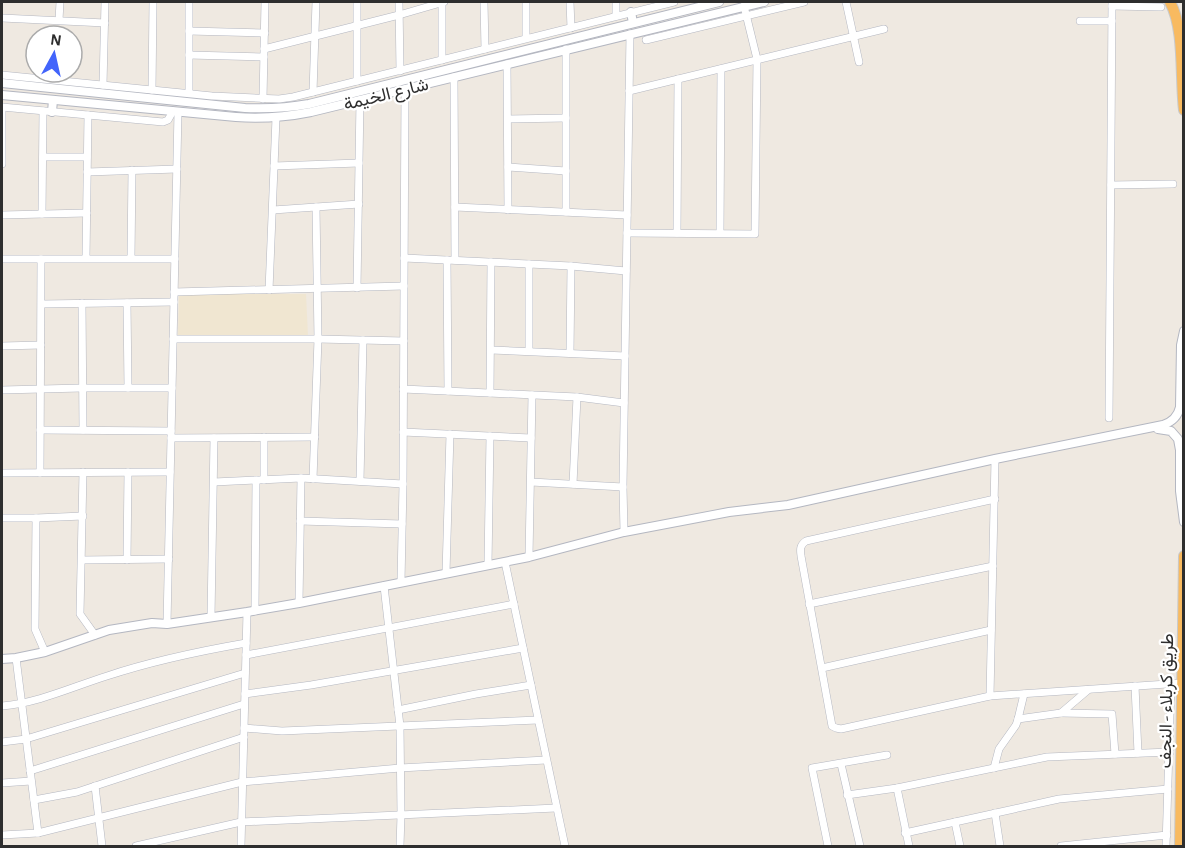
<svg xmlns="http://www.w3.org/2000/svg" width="1185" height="848" font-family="'Alegreya Sans',Vazirmatn,sans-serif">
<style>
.education{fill:#f0e6d1}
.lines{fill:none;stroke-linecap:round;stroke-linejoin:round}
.minor-casing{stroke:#b4b7c1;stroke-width:8}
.tertiary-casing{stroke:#b4b7c1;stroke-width:10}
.trunk-casing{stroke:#c9c9c9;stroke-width:12}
.minor{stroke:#fff;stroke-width:7}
.tertiary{stroke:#fff;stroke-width:8}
.trunk{stroke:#f8ba60;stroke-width:10}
.labels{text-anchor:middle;stroke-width:4.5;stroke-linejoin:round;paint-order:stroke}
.street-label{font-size:18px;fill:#2e2e2e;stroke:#fff}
</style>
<rect width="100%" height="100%" fill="#efe9e1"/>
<path class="education" d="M179,294H306L308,336H178Z"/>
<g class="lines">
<g class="minor-casing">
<g id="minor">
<path d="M399,2L400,71"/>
<path d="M442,2V60"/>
<path d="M484,2L485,49"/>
<path d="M570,2L571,28"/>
<path d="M616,2V16"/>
<path d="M846,2L859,62"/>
<path d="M1112,6L1161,7"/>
<path d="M2,18L105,23"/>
<path d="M59,20L60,2"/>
<path d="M1080,21H1112"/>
<path d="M189,31L265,33"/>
<path d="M526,38V2"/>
<path d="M646,40L804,2"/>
<path d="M264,49L399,15L444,2"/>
<path d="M566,49V212"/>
<path d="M189,55L264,57"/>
<path d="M507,64L508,210"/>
<path d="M2,75L212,96L279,99L293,97L674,2"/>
<path d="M454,77L455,260"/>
<path d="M357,81V2"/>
<path d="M103,85L105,2"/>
<path d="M152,90L153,2"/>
<path d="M629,91L884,29"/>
<path d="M313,92L316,2"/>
<path d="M189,93V2"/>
<path d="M263,99L265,2"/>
<path d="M2,107L163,122L168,120L173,111"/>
<path d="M508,119L566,118"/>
<path d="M43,157H87"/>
<path d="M2,164V107"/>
<path d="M274,166L359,163"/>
<path d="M508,167L566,171"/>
<path d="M87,172L177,169"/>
<path d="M1111,185L1173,184"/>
<path d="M455,207L627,215"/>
<path d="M273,210L359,204"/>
<path d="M42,214L43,111"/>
<path d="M2,215L87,213"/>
<path d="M627,233L755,234L757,59L744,6"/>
<path d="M677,233L678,79"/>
<path d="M720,233L721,69"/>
<path d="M86,258L88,115"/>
<path d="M131,258L132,170"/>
<path d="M404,258L571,266L626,271"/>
<path d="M2,259H175"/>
<path d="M447,260L448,391"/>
<path d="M357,288L360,100"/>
<path d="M269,290L276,118"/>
<path d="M174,292L404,286"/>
<path d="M82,303L83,430"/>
<path d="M127,303L128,388"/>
<path d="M42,304L174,302"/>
<path d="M173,339H318L404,341"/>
<path d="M2,346L41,345"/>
<path d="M491,350L625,356"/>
<path d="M529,351V264"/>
<path d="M570,353L571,266"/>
<path d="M403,389L577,397L624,403"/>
<path d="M2,390L82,388H172"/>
<path d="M490,393L491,262"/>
<path d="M1109,418L1112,2"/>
<path d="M40,430L171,431"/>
<path d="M403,432L531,438"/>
<path d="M171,438L315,437"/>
<path d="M83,472L80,614L95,635"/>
<path d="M2,473L170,472"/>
<path d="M40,473L41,259"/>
<path d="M313,479L318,339L316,207"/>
<path d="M264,480V437"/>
<path d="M360,481L363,340"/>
<path d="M214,482L301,478L403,484"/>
<path d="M531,482L623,487"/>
<path d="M573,484L577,397"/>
<path d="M995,499L806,541C800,545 800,549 801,556L832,726L836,728L841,729L990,696L1182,683"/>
<path d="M2,518H36L83,516"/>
<path d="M36,518L35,629L45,652"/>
<path d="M300,521L402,524"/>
<path d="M624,532L623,487L630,34"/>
<path d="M529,557L532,395"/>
<path d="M82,560L169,559"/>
<path d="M127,560L128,472"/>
<path d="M505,562L565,846"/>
<path d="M488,565L490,436"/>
<path d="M446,573L450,434"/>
<path d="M401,582L403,484L405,89"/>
<path d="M384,586L400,726L401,815L400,846"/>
<path d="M299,603L301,478"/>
<path d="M809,604L993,566"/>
<path d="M255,611L256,480"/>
<path d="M211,617L214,438"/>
<path d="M167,624L178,112"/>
<path d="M246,655L514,604"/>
<path d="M16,658L38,833L242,782L400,768L546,760"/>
<path d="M822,668L991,630"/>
<path d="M1135,686L1138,753"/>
<path d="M245,694L311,685L523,648"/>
<path d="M990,696L995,459"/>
<path d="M2,706C38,703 72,687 107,676C152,661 200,651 246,643"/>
<path d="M398,710L476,694L531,685"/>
<path d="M1061,713L1112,714L1115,754"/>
<path d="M1018,719L1061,713L1088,690"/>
<path d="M244,728L282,731L538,720"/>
<path d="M2,742L26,739L245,673"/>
<path d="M841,764L860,846"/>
<path d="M994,768L999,749L1016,725L1018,719L1024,694"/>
<path d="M30,771L244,704"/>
<path d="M2,783L31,781"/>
<path d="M95,786L102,846"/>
<path d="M897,788L909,846"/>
<path d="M847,795L897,788L1047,757L1170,752"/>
<path d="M34,800L77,792L244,737"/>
<path d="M995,813L1000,846"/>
<path d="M955,822L960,846"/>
<path d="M905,833L1059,799L1168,789"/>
<path d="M2,835L38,833"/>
<path d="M136,846L241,822L556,808"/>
<path d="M241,846L247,612"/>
<path d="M828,846L812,768L887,755"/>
<path d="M1061,846L1167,835"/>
<path d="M1166,846L1171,683"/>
</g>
</g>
<g class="tertiary-casing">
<g id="tertiary">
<path d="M631,12L633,23"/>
<path d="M2,83L245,108C267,109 287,108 309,104L719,2"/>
<path d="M2,95L236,117C262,119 286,117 311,112L764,2"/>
<path d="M52,112L53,100"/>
<path d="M1158,429L1171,431L1178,439L1180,450V491L1184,522"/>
<path d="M2,659L16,658L45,652L109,630L152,623L167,624L247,612L299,603L529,557L624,532L729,512L788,505L995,459L1163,425C1172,422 1178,416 1180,407L1181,345L1184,331"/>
</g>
</g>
<g class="trunk-casing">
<g id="trunk">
<path d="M1170,2C1185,29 1180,78 1184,110"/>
<path d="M1180,846L1184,556"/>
</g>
</g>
<use href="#minor" class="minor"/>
<use href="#tertiary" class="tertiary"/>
<use href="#trunk" class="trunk"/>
</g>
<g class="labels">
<g class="street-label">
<text transform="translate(386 94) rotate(-14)" y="6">شارع الخيمة</text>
<text transform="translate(1166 701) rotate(-89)" y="6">طريق کربلاء - النجف</text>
</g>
</g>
<rect width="1185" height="848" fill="none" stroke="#2e2e2e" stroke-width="6"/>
<g transform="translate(54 54) rotate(8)"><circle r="28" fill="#ffffff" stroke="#ababab" stroke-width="1.5"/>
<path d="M0-4.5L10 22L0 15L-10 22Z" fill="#4264fb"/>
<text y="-9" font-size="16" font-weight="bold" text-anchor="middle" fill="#2e2e2e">N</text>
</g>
</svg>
